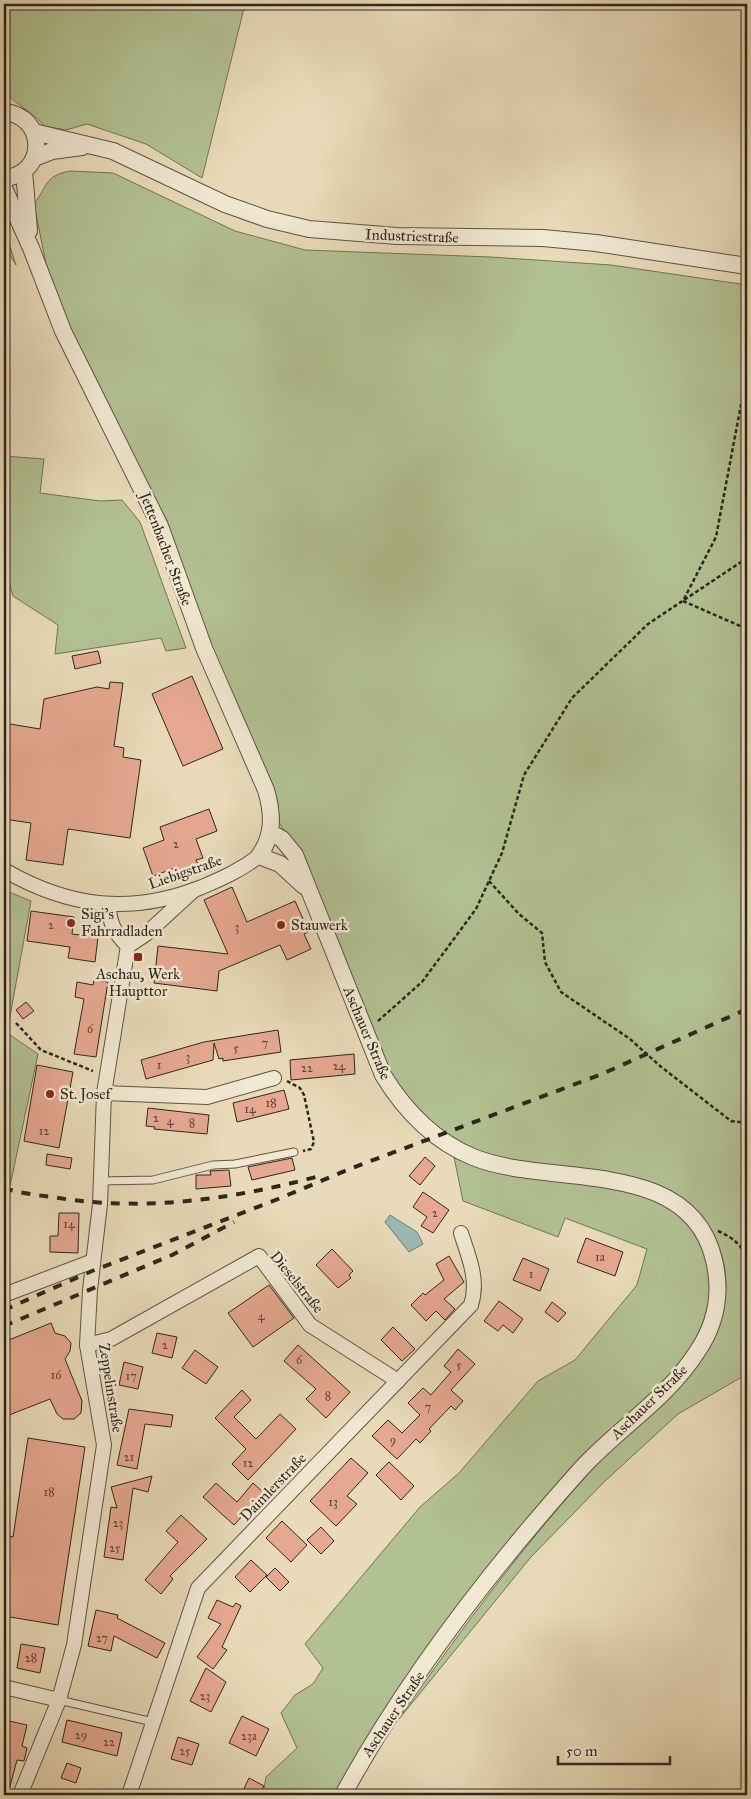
<svg xmlns="http://www.w3.org/2000/svg" width="751" height="1799" font-family="'IM FELL Great Primer',serif">
<style>
.green{fill:#b2c192;stroke:#707458}
.water{fill:#99b9b6;stroke:#6f7e79}
.building{fill:#e6a891;stroke:#2f261d}
.lines{fill:none;stroke-linecap:round;stroke-linejoin:round}
.service-casing{stroke:#5e5344;stroke-width:9}
.minor-casing{stroke:#5e5344;stroke-width:16}
.tertiary-casing{stroke:#5e5344;stroke-width:18}
.path{stroke:#2f261d;stroke-width:2.5;stroke-dasharray:4 2.5;stroke-linecap:butt}
.service{stroke:#f1e8d2;stroke-width:7}
.minor{stroke:#f1e8d2;stroke-width:14}
.tertiary{stroke:#f1e8d2;stroke-width:16}
.rail{stroke:#2f261d;stroke-width:4;stroke-dasharray:9 9;stroke-linecap:butt}
.poi-dot{fill:#8f2418;stroke:#f1e8d2;stroke-width:2}
.labels{text-anchor:middle;stroke-width:5;stroke-linejoin:round;paint-order:stroke}
.number-label{font-size:12px;fill:#5d463a}
.street-label{font-size:15px;fill:#2f261d;stroke:#f1e8d2}
.poi-label{font-size:15px;fill:#2f261d;stroke:#f1e8d2;text-anchor:start}
</style>
<rect width="100%" height="100%" fill="#e9dbb9"/>
<filter id="stains"><feTurbulence type="fractalNoise" baseFrequency=".004" numOctaves="4"/><feColorMatrix values="0 0 0 0 .2 0 0 0 0 .09 0 0 0 0 .02 0 0 0 .5 -.17"/></filter>
<radialGradient id="worn" r=".72"><stop offset=".6" stop-color="#630" stop-opacity="0"/><stop offset="1" stop-color="#630" stop-opacity=".3"/></radialGradient>
<g class="green">
<path d="M4,4H245L202,178L146,144L87,124L66,130L44,126C34,113 20,107 9,96C0,84 4,22 4,4Z"/>
<path d="M70,171L113,173L235,231L305,250L490,257L611,265L747,285V1374L678,1414L604,1482L531,1557L399,1719C460,1630 525,1543 598,1463C637,1419 697,1386 718,1329C742,1261 710,1203 644,1180L494,1159L436,1131L398,1092L296,853L279,822L278,804L273,785L210,648L168,533L167,521L68,328L48,274L34,204C48,186 44,176 70,171Z"/>
<path d="M4,228L16,265L4,245Z"/>
<path d="M4,456L44,459L40,493L100,501L122,500L140,522L186,648L166,651L161,638L55,654L58,625L13,596L4,566Z"/>
<path d="M4,890L31,901L7,1033L38,1054L10,1186L4,1184Z"/>
<path d="M454,1157C466,1162 477,1168 490,1171C547,1185 633,1174 679,1215C709,1240 718,1283 704,1320C685,1373 634,1407 594,1444C576,1460 561,1479 545,1497C512,1535 484,1576 454,1615C411,1674 369,1731 334,1795H263L266,1777L297,1748L281,1713L295,1695L313,1684L323,1668L305,1644L420,1507L459,1473L538,1381L575,1360L637,1285L647,1249L565,1218L558,1237L463,1201Z"/>
</g>
<path class="water" d="M390,1215L417,1232L423,1244L409,1252L385,1222Z"/>
<g class="building">
<path d="M98,651L101,663L75,669L72,656Z"/>
<path d="M192,676L223,749L183,766L152,694Z"/>
<path d="M110,682L123,683L114,746L124,748L123,757L141,760L130,838L68,829L63,865L26,860L31,823L4,819V723L40,729L44,699L97,687L109,689Z"/>
<path d="M209,809L217,831L196,839L203,858L196,860L198,864L176,872L175,868L153,876L143,848L164,840L160,827Z"/>
<path d="M232,887L247,922L295,901L309,932L304,934L311,949L287,960L280,945L219,971L217,991L154,983L158,946L228,954L204,900Z"/>
<path d="M31,911L74,917L72,934L98,937L95,962L68,958L70,947L27,941Z"/>
<path d="M94,980L108,982L96,1057L74,1054L84,999L75,997L77,982L93,985Z"/>
<path d="M26,1002L34,1011L23,1019L16,1010Z"/>
<path d="M278,1030L281,1052L223,1061V1058L219,1059L214,1043L213,1060L146,1079L141,1060L204,1042Z"/>
<path d="M354,1054L355,1074L291,1080L290,1060Z"/>
<path d="M37,1065L73,1072L59,1148L24,1141Z"/>
<path d="M284,1090L289,1109L237,1122L233,1103Z"/>
<path d="M148,1108L209,1115L207,1134L154,1129L155,1127L146,1126Z"/>
<path d="M47,1154L72,1158L70,1169L46,1165Z"/>
<path d="M425,1157L435,1166L420,1185L409,1176Z"/>
<path d="M292,1158L295,1170L252,1180L248,1167Z"/>
<path d="M229,1170L231,1186L196,1189V1175H211L210,1171Z"/>
<path d="M423,1192L449,1210L433,1233L421,1226L427,1217L413,1207Z"/>
<path d="M59,1213H79L78,1253L50,1252V1236H58Z"/>
<path d="M586,1238L623,1252L615,1276L577,1262Z"/>
<path d="M332,1249L353,1271L349,1275L351,1278L338,1288L316,1265Z"/>
<path d="M449,1256L464,1282L444,1299L455,1309L445,1320L436,1311L426,1321L411,1305L423,1293L425,1295L444,1280L436,1264Z"/>
<path d="M523,1258L549,1269L540,1291L513,1280Z"/>
<path d="M269,1285L294,1318L253,1347L228,1313Z"/>
<path d="M499,1301L523,1319L513,1333L503,1325L498,1331L484,1321Z"/>
<path d="M552,1302L566,1313L558,1322L545,1312Z"/>
<path d="M51,1323L55,1333L65,1336L71,1343L70,1351L65,1359L82,1401L81,1413L74,1419H63L57,1414L50,1399L4,1417V1342Z"/>
<path d="M393,1327L415,1349L402,1361L381,1340Z"/>
<path d="M157,1333L177,1337L172,1358L152,1353Z"/>
<path d="M298,1345L350,1392L326,1418L306,1399L316,1389L284,1361Z"/>
<path d="M458,1349L475,1364L451,1390L463,1401L455,1410L451,1406L429,1429L431,1431L420,1443L416,1439L397,1459L372,1436L388,1420L402,1433L420,1415L408,1403L423,1388L431,1395L451,1372L444,1366Z"/>
<path d="M195,1350L218,1367L206,1384L182,1368Z"/>
<path d="M124,1362L143,1367L138,1389L119,1385Z"/>
<path d="M242,1390L251,1400L234,1417L256,1439L280,1414L296,1429L248,1480L232,1464L246,1449L215,1418Z"/>
<path d="M129,1409L173,1415L171,1427L145,1424L137,1469L117,1465Z"/>
<path d="M28,1438L85,1447L58,1625L4,1616V1535L13,1537Z"/>
<path d="M351,1458L368,1473L347,1496L357,1504L336,1526L310,1501Z"/>
<path d="M389,1462L414,1486L401,1500L376,1475Z"/>
<path d="M152,1476L148,1492L133,1488L123,1560L104,1557L111,1507L117,1508L111,1487Z"/>
<path d="M216,1483L237,1502L253,1483L264,1493L234,1525L203,1497Z"/>
<path d="M181,1515L207,1539L170,1576L173,1579L161,1594L145,1580L178,1542L166,1531Z"/>
<path d="M282,1521L307,1545L291,1562L266,1538Z"/>
<path d="M321,1527L334,1541L321,1554L307,1540Z"/>
<path d="M251,1560L267,1575L250,1592L235,1577Z"/>
<path d="M275,1568L289,1582L280,1591L266,1577Z"/>
<path d="M217,1600L233,1607L236,1603L241,1606L222,1647L227,1650L213,1669L197,1657L221,1624L208,1618Z"/>
<path d="M96,1610L118,1615L117,1618L165,1643L157,1658L114,1636L111,1651L88,1646Z"/>
<path d="M21,1644L45,1648L40,1673L17,1668Z"/>
<path d="M206,1668L226,1682L211,1712L190,1701Z"/>
<path d="M242,1716L269,1729L256,1756L229,1743Z"/>
<path d="M4,1720L27,1725L22,1746L27,1748L24,1761L17,1760L8,1794H4Z"/>
<path d="M67,1720L122,1733L117,1756L62,1742Z"/>
<path d="M178,1737L199,1744L192,1765L171,1759Z"/>
<path d="M67,1763L81,1768L76,1783L61,1778Z"/>
<path d="M249,1778L264,1786L259,1795H241Z"/>
</g>
<g class="lines">
<g class="service-casing">
<g id="service">
<path d="M101,1181L153,1180L213,1165L235,1164L294,1152"/>
<path d="M59,1700L153,1722"/>
</g>
</g>
<g class="minor-casing">
<g id="minor">
<path d="M4,870C70,908 131,915 202,887C223,878 241,870 259,856"/>
<path d="M109,905C109,923 115,934 128,946"/>
<path d="M104,1093L207,1097L274,1078"/>
<path d="M4,1295L93,1261"/>
<path d="M87,1345L111,1339L259,1256L310,1325L398,1381"/>
<path d="M4,1687L59,1700"/>
<path d="M20,1795L59,1700L74,1645L104,1445L87,1345L90,1290L100,1204L104,1093L128,946L146,934L194,890"/>
<path d="M129,1795L198,1588L471,1305C479,1280 469,1258 461,1233"/>
</g>
</g>
<g class="tertiary-casing">
<g id="tertiary">
<path d="M4,112C47,116 47,175 4,178"/>
<path d="M34,132L113,151L225,204L267,219L309,229L397,236L543,238L596,243L747,266"/>
<path d="M34,158L52,151L82,147"/>
<path d="M24,171L29,231"/>
<path d="M4,188L31,248L63,331L160,526L204,648L266,790C273,814 274,835 259,856L280,864L304,886"/>
<path d="M271,833L282,839L295,855L383,1075C405,1111 434,1141 473,1157C548,1188 690,1155 714,1260C722,1293 716,1324 697,1352C667,1399 617,1429 580,1470C493,1567 405,1681 343,1795"/>
</g>
</g>
<g class="path">
<path d="M684,599L716,537L747,373"/>
<path d="M683,601L747,629"/>
<path d="M489,881L519,914L542,933L545,962L561,992L630,1039L660,1066L731,1121L747,1123"/>
<path d="M378,1021L422,982L476,909L502,853L524,775L572,698L648,624L747,558"/>
<path d="M16,1023L41,1050L93,1071"/>
<path d="M287,1081L300,1088L304,1095L314,1142L311,1149L303,1151"/>
<path d="M718,1231C732,1237 744,1246 747,1261"/>
<path d="M747,1271L745,1328L747,1350"/>
</g>
<use href="#service" class="service"/>
<use href="#minor" class="minor"/>
<use href="#tertiary" class="tertiary"/>
<g class="rail">
<path d="M4,1188C19,1193 36,1195 52,1197C142,1212 228,1200 316,1177"/>
<path d="M4,1310L92,1271L278,1199L352,1168L602,1074L747,1009"/>
<path d="M4,1326L172,1255L234,1222"/>
</g>
</g>
<g class="poi-dot">
<circle cx="71" cy="923" r="5"/>
<circle cx="281" cy="925" r="5"/>
<rect x="133" y="952" width="10" height="10" rx="2.5"/>
<circle cx="50" cy="1094" r="5"/>
</g>
<g class="labels">
<g class="number-label">
<text x="176" y="848">2</text>
<text x="51" y="929">2</text>
<text x="237" y="931">3</text>
<text x="90" y="1033">6</text>
<text x="265" y="1047">7</text>
<text x="236" y="1052">5</text>
<text x="188" y="1061">3</text>
<text x="159" y="1069">1</text>
<text x="339" y="1070">24</text>
<text x="307" y="1072">22</text>
<text x="271" y="1107">18</text>
<text x="250" y="1113">14</text>
<text x="156" y="1122">2</text>
<text x="170" y="1125">4</text>
<text x="192" y="1127">8</text>
<text x="44" y="1135">12</text>
<text x="435" y="1217">2</text>
<text x="69" y="1228">14</text>
<text x="600" y="1261">1a</text>
<text x="531" y="1278">1</text>
<text x="261" y="1320">4</text>
<text x="165" y="1349">2</text>
<text x="299" y="1364">6</text>
<text x="459" y="1369">5</text>
<text x="56" y="1379">16</text>
<text x="131" y="1380">17</text>
<text x="328" y="1400">8</text>
<text x="428" y="1411">7</text>
<text x="393" y="1444">9</text>
<text x="129" y="1461">21</text>
<text x="248" y="1467">12</text>
<text x="49" y="1496">18</text>
<text x="333" y="1506">13</text>
<text x="118" y="1527">23</text>
<text x="115" y="1552">25</text>
<text x="102" y="1642">27</text>
<text x="31" y="1662">28</text>
<text x="205" y="1700">23</text>
<text x="81" y="1739">29</text>
<text x="249" y="1740">23a</text>
<text x="109" y="1746">22</text>
<text x="185" y="1755">25</text>
</g>
<g class="street-label">
<text transform="translate(412 236) rotate(2)" y="5">Industriestraße</text>
<text transform="translate(166 549) rotate(69)" y="5">Jettenbacher Straße</text>
<text transform="translate(185 872) rotate(-19)" y="5">Liebigstraße</text>
<text transform="translate(367 1033) rotate(67)" y="5">Aschauer Straße</text>
<text transform="translate(297 1282) rotate(51)" y="5">Dieselstraße</text>
<text transform="translate(111 1388) rotate(81)" y="5">Zeppelinstraße</text>
<text transform="translate(649 1402) rotate(-44)" y="5">Aschauer Straße</text>
<text transform="translate(273 1487) rotate(-46)" y="5">Daimlerstraße</text>
<text transform="translate(393 1714) rotate(-56)" y="5">Aschauer Straße</text>
</g>
<g class="poi-label">
<text x="81" y="919">Sigi's<tspan x="81" dy="17">Fahrradladen</tspan></text>
<text x="291" y="930">Stauwerk</text>
<text x="138" y="979" text-anchor="middle">Aschau, Werk<tspan x="138" dy="17">Haupttor</tspan></text>
<text x="60" y="1099">St. Josef</text>
</g>
</g>
<rect width="751" height="1799" fill="none" stroke="#e9dbb9" stroke-width="20"/>
<rect x="5" y="5" width="741" height="1789" fill="none" stroke="#2f261d" stroke-width="2.5"/>
<rect x="10" y="10" width="731" height="1779" fill="none" stroke="#2f261d"/>
<path d="M558 1756v8h112v-8" fill="none" stroke="#2f261d" stroke-width="2.5"/>
<text x="566" y="1756" font-size="15" fill="#2f261d" stroke="#f1e8d2" stroke-width="4" paint-order="stroke">50 m</text>
<rect width="100%" height="100%" filter="url(#stains)"/>
<rect width="100%" height="100%" fill="url(#worn)"/>
</svg>
